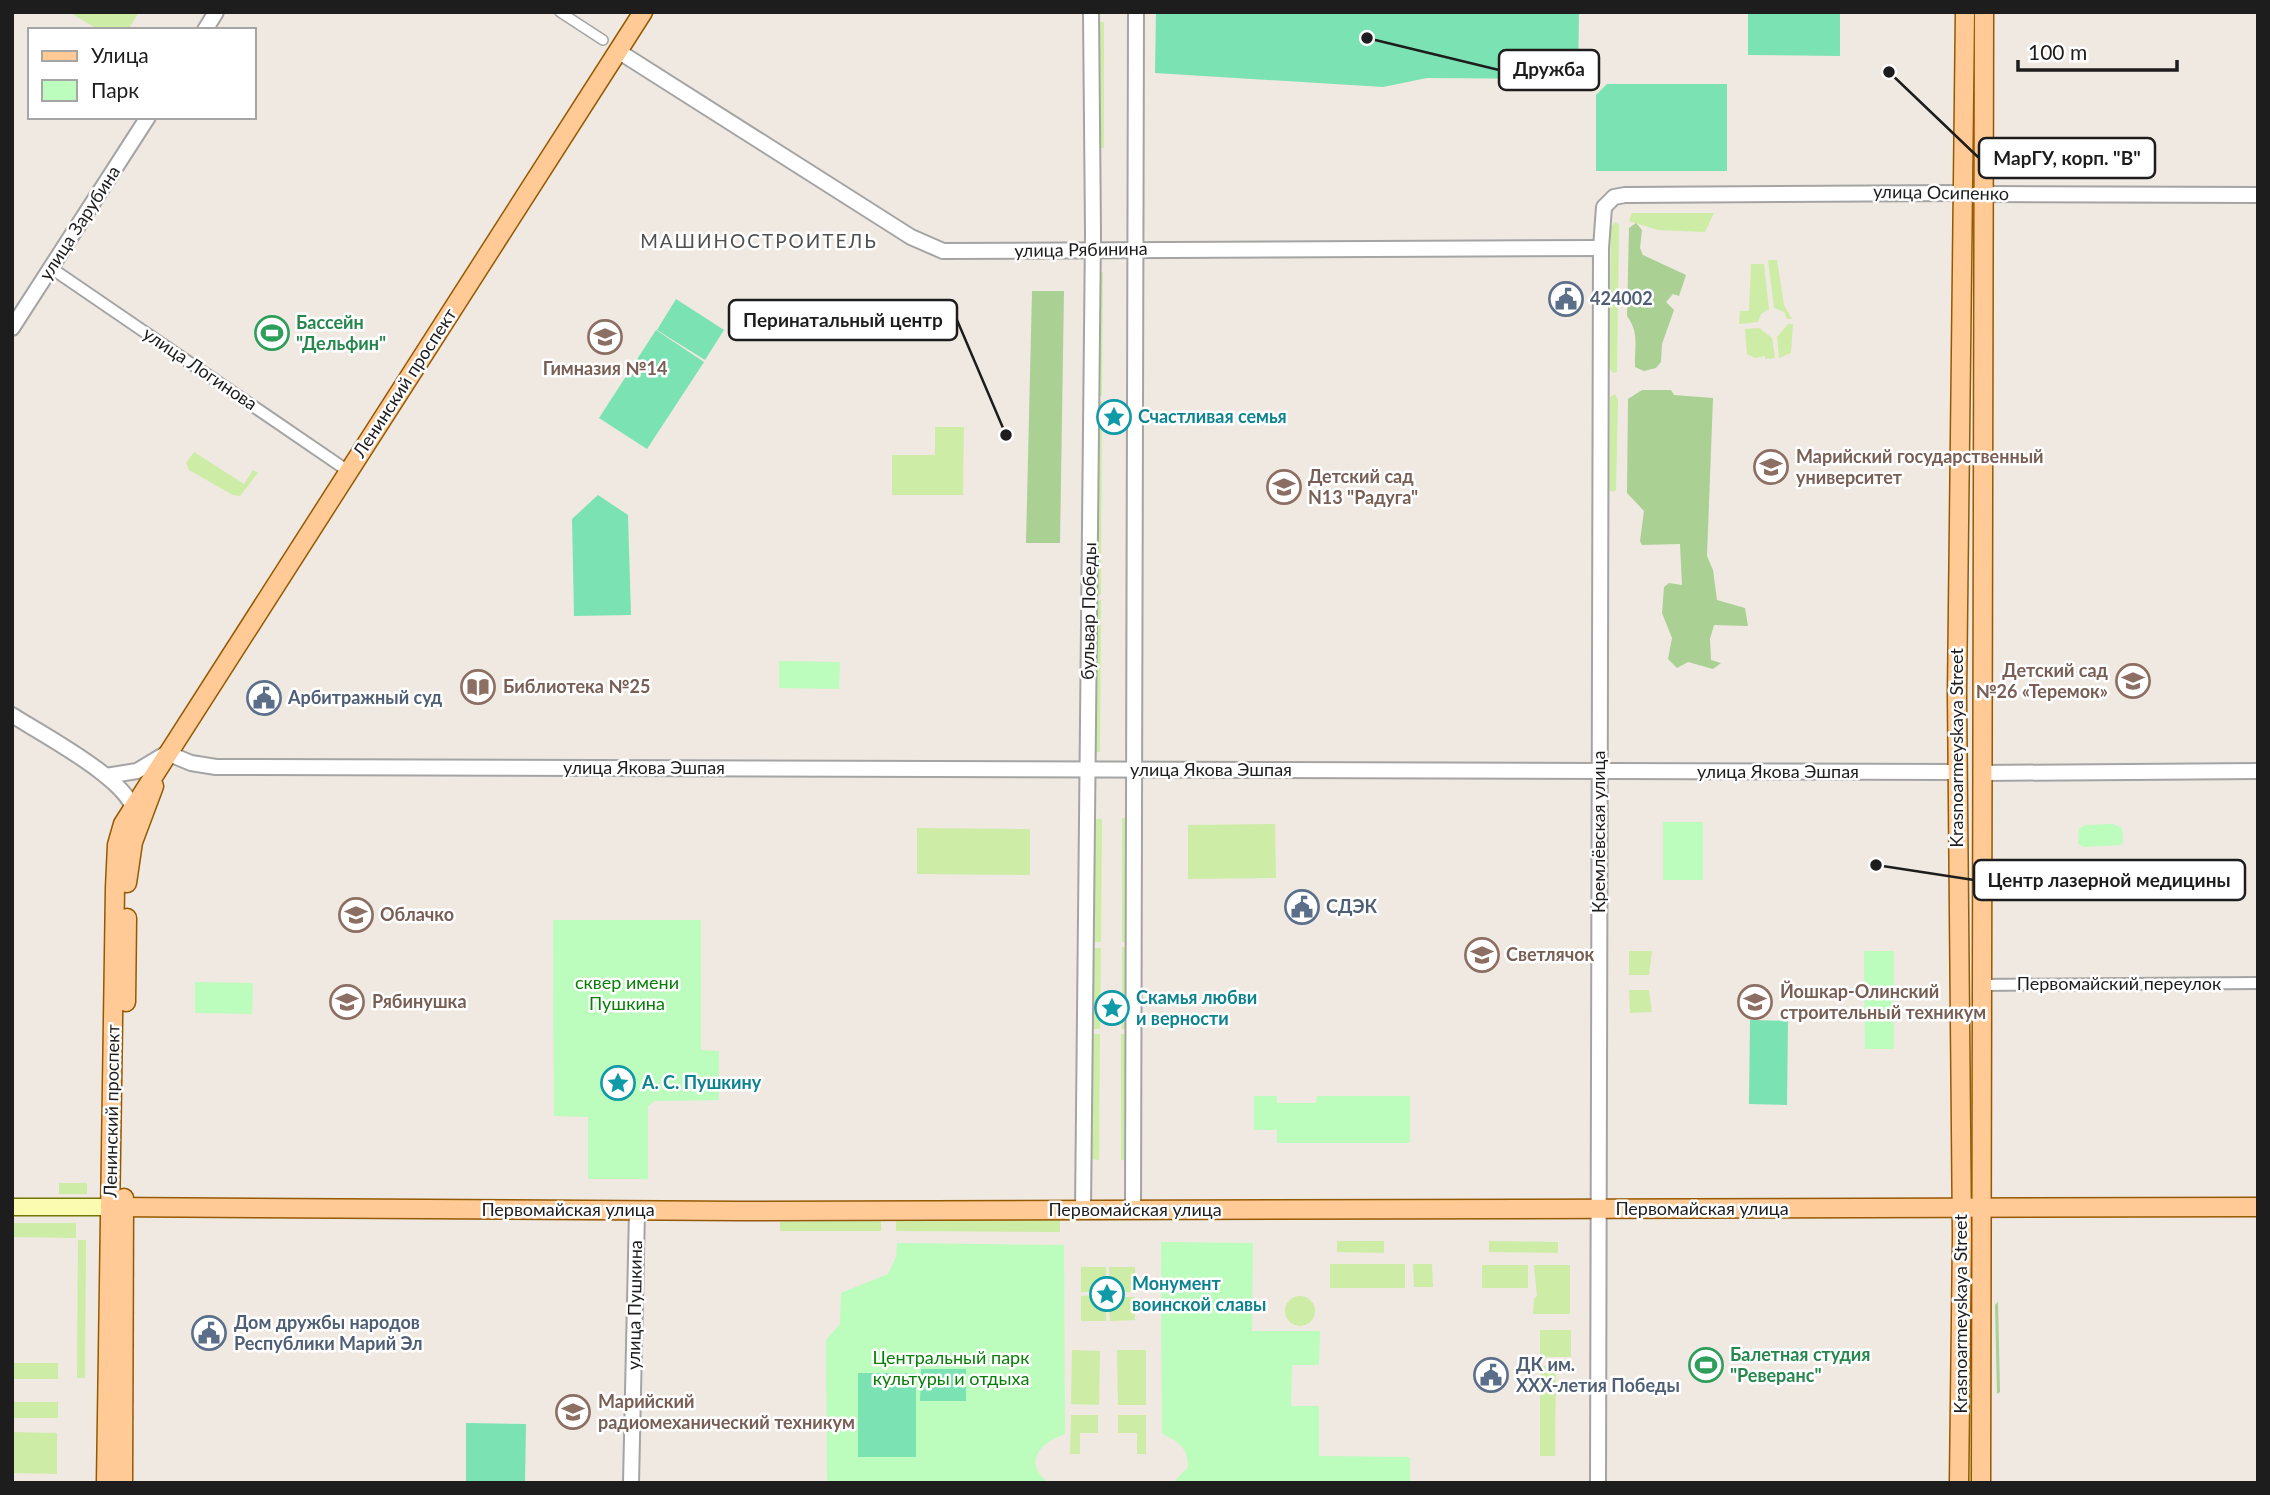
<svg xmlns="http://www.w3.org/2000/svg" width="2270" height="1495" font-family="Lato,sans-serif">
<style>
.grass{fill:#cdeca5}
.forest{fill:#aad094}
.park{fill:#bcfcbc}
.pitch{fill:#7be2b3}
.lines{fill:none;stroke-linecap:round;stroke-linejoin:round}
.pedestrian-casing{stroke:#a4a4a4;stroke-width:12}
.minor-casing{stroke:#a4a4a4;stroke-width:14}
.tertiary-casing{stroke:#a4a4a4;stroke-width:18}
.secondary-casing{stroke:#737700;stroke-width:19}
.primary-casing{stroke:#955900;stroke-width:21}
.pedestrian{stroke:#fff;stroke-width:9}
.minor{stroke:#fff;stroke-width:10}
.tertiary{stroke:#fff;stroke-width:14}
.secondary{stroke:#fcfbb2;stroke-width:16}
.primary{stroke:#ffca96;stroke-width:18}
.labels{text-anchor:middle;stroke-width:5;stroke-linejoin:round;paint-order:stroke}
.street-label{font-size:18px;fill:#1d1d1d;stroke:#fff}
.service-label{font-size:18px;font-weight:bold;fill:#4e5e75;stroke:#fff;text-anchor:start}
.leisure-label{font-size:18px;font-weight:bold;fill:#27864d;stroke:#fff;text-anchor:start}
.education-label{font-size:18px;font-weight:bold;fill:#785e54;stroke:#fff;text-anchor:start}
.culture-label{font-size:18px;font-weight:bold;fill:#0d838f;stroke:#fff;text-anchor:start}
.park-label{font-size:18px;fill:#067f07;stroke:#fff}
.neighbourhood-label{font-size:19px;letter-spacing:2px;fill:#505050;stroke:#fff}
.leader{fill:none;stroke:#1d1d1d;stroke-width:2.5}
.callout-dot{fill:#1d1d1d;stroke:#fff;stroke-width:2.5}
.callout{fill:#fff;stroke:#1d1d1d;stroke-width:2.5}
.callout-label{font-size:19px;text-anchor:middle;font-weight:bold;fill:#1d1d1d}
</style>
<rect width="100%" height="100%" fill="#efe9e2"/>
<g class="grass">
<path d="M69,12H139L128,30H99Z"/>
<rect x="1097" y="22" width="7" height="126"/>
<path d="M1632,213H1714L1705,232L1658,230L1629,221Z"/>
<path d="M1615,222L1619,225L1617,372L1613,373L1609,368L1611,226Z"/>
<path d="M1768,260H1777L1784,305L1792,319H1787L1784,312L1774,308Z"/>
<path d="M1751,264H1764L1769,309L1761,314L1758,322L1739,324L1740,311H1749Z"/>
<path d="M1098,272H1103L1102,396H1097Z"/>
<path d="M1788,324H1793L1791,353L1779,358L1777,337Z"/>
<path d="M1759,328L1772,338L1775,358L1765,359V356L1755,358L1747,354L1745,329Z"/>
<path d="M1615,394L1618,400L1616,490L1612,492L1609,489L1610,397Z"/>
<path d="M1097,401H1102L1101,595H1095Z"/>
<path d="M1126,401H1132L1131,753H1125Z"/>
<path d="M935,427H964L963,495H892V455H935Z"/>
<path d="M194,452L244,484L253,470L258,473L240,496L233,495L189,470L186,463Z"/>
<path d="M1095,600H1101L1100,752H1094Z"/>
<rect x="1122" y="818" width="8" height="124"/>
<path d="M1094,819H1102L1101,942H1093Z"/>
<path d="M1275,824L1276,878L1188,879V825Z"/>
<path d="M917,828L1030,829V875L917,874Z"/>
<rect x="1122" y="947" width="8" height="82"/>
<path d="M1093,948H1101L1100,1029H1092Z"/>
<path d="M1629,951H1652L1649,975H1629Z"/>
<path d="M1629,990H1649L1652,1012L1630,1013Z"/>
<path d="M1092,1034H1100L1099,1160L1091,1159Z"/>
<path d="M1121,1034H1130V1161L1121,1160Z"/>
<rect x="59" y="1183" width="28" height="11"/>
<path d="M800,1217L877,1218L881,1220V1231H780V1222Z"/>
<path d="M896,1218L1060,1219V1232L896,1231Z"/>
<path d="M12,1223H76V1238L12,1237Z"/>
<path d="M78,1240H86L85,1378H77Z"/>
<path d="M1337,1241H1384V1253L1337,1252Z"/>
<path d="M1489,1241L1558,1242V1253L1489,1252Z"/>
<path d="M1972,1248H1975L1972,1483H1968Z"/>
<rect x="1330" y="1264" width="75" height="24"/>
<path d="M1413,1264H1432L1433,1287H1414Z"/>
<rect x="1482" y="1265" width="46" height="23"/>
<path d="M1534,1265H1570V1314H1533L1534,1299L1537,1296Z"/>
<path d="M1081,1267H1106V1282H1096V1292H1081Z"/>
<path d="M1109,1267H1135V1292H1119V1282H1110Z"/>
<path d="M1096,1295V1306H1106V1321H1081V1296Z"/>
<circle cx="1300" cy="1311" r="15"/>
<path d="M1120,1297H1135V1320L1110,1321L1109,1307L1120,1306Z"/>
<rect x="1540" y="1330" width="31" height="27"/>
<path d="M1072,1350L1100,1351L1099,1405L1071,1404Z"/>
<path d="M1117,1350H1146V1405H1118Z"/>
<rect x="12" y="1363" width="46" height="16"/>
<path d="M1540,1366H1556L1555,1456H1540Z"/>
<rect x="12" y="1402" width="46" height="16"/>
<path d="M1071,1415H1098V1433H1080V1454H1070Z"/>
<path d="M1118,1415H1146V1454H1137V1433H1118Z"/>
<path d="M12,1432L57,1433V1474L12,1473Z"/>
</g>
<g class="forest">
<path d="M1636,223L1642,230L1640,248L1643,255L1686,275L1679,296L1673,294L1666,302L1674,310L1662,344L1661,362L1656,368L1644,371L1635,367C1634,347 1640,334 1627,316L1629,228Z"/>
<path d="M1032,291H1064L1060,543H1026Z"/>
<path d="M1642,390H1671L1674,395L1713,398L1707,556L1713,570L1717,600L1745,608L1748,626L1714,625L1710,639L1711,660L1721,663L1713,669L1688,662L1677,668L1668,659L1672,638L1662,613L1664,587L1669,583L1682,585L1680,544L1642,545L1640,541L1644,511L1627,493L1628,399Z"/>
<path d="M1998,1302L2000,1392L1997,1394L1995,1305Z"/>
</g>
<g class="park">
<path d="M779,661L840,662L839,689L779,688Z"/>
<rect x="1663" y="822" width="40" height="58"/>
<path d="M2113,824L2122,828L2123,842L2120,845L2083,847L2078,843L2079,829L2085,825Z"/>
<path d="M701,920V1050L719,1051V1100L654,1101L648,1106V1179H588V1117L554,1116L553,920Z"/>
<path d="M1864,951H1894V1049H1865Z"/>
<path d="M195,982L253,983L252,1014L195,1013Z"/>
<path d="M1254,1096H1277V1103H1316L1317,1096H1410V1143H1277V1130H1254Z"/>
<path d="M1161,1242L1253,1243L1252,1331H1320L1319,1365H1292L1291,1406H1319V1456L1410,1457V1483H1173L1188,1467C1188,1448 1179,1441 1162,1434Z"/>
<path d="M897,1243L1064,1245L1065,1434C1040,1443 1022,1462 1049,1483H827L826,1340L840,1324L841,1293L888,1274L896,1257Z"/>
</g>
<g class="pitch">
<path d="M1156,12H1579L1578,79L1427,78L1383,87L1155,73Z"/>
<path d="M1748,12H1840V56L1748,55Z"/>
<path d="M1607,84H1727V171H1596V95Z"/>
<path d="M676,299L724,330L705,360L657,330Z"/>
<path d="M656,330L704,362L647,449L599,418Z"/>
<path d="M598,495L628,515L631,615L574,616L572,519Z"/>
<path d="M1750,1020L1788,1021L1787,1105L1749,1104Z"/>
<path d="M921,1369H966V1401H920Z"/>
<rect x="858" y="1373" width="58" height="84"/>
<path d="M466,1423L526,1424L525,1483H466Z"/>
</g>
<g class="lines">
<g class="pedestrian-casing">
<path id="pedestrian" d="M560,12L603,40"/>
</g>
<g class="minor-casing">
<g id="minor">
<path d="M51,268L348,471"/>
<path d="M1981,985L2258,983"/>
</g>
</g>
<g class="tertiary-casing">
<g id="tertiary">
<path d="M205,30L216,12"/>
<path d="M618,51L911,237L943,251L1601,248"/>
<path d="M1983,194L2258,195"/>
<path d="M12,328L148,117"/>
<path d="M12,715C38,732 138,784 134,816"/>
<path d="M1981,773L2258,771"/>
<path d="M106,776L137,771L167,753L191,763L216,767L1957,772"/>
<path d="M1083,1210L1093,234L1091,12"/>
<path d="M1133,1210L1136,12"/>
<path d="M631,1483L637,1211"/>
<path d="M1598,1483L1601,248L1604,207L1614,197L1625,195L1964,193"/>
</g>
</g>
<g class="secondary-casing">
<path id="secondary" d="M12,1207H110"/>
</g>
<g class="primary-casing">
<g id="primary">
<path d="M127,883L133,842L154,786"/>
<path d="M126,1002L127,918"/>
<path d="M110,1207L740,1211L2258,1207"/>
<path d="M106,1483L115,888L117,845L123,824L643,12"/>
<path d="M123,1483L124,1198"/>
<path d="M1959,1483L1962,1237L1957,694L1965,12"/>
<path d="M1981,1483L1984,12"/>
</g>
</g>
<use href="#pedestrian" class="pedestrian"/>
<use href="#minor" class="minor"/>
<use href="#tertiary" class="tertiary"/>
<use href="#secondary" class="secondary"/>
<use href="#primary" class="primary"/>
</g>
<defs>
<g id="civic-ring" transform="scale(1.75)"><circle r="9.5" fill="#fff" stroke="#5c6f8a" stroke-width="1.5"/><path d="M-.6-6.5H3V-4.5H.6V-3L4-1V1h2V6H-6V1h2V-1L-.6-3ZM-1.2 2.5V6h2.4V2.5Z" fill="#5c6f8a"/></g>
<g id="stadium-ring" transform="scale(1.75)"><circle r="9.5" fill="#fff" stroke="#2e9e5b" stroke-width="1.5"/><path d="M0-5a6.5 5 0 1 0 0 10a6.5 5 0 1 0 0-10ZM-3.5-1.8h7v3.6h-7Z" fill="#2e9e5b"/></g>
<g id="school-ring" transform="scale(1.75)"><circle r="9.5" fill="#fff" stroke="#8d6e63" stroke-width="1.5"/><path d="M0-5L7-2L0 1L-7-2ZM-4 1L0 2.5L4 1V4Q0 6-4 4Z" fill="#8d6e63"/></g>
<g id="sight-ring" transform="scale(1.75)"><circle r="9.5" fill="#fff" stroke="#0f9aa8" stroke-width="1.5"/><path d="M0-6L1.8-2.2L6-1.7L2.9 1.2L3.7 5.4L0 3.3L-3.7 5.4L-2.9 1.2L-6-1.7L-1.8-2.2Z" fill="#0f9aa8"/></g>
<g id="university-ring" transform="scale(1.75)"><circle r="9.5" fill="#fff" stroke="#8d6e63" stroke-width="1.5"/><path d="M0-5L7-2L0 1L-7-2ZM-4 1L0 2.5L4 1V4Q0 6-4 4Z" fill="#8d6e63"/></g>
<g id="library-ring" transform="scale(1.75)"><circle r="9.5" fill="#fff" stroke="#8d6e63" stroke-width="1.5"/><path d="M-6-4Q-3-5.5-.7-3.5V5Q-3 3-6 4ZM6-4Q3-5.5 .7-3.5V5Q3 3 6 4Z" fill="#8d6e63"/></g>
</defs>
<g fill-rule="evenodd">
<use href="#civic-ring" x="1566" y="299"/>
<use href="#stadium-ring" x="272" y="333"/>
<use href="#school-ring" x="605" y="337"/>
<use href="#sight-ring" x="1114" y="417"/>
<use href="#university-ring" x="1771" y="467"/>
<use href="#school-ring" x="1284" y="487"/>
<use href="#school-ring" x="2133" y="681"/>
<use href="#library-ring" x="478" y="687"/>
<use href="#civic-ring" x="264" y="698"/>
<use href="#civic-ring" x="1302" y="907"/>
<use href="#school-ring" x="356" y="915"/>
<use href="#school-ring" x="1482" y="955"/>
<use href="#school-ring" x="347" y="1002"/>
<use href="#university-ring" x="1755" y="1002"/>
<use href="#sight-ring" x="1112" y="1008"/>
<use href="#sight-ring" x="618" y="1083"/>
<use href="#sight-ring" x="1107" y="1294"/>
<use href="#civic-ring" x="209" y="1333"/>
<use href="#stadium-ring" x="1706" y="1365"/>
<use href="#civic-ring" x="1491" y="1375"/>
<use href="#university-ring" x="573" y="1412"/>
</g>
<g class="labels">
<g class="street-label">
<text transform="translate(1941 193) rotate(1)" y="6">улица Осипенко</text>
<text transform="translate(80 223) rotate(-57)" y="6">улица Зарубина</text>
<text transform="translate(1081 250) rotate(-1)" y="6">улица Рябинина</text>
<text transform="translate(200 369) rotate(34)" y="6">улица Логинова</text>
<text transform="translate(405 383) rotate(-57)" y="6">Ленинский проспект</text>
<text transform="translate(1089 611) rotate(-89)" y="6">бульвар Победы</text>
<text transform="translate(1957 748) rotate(-90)" y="6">Krasnoarmeyskaya Street</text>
<text x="644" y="774">улица Якова Эшпая</text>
<text x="1211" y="776">улица Якова Эшпая</text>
<text x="1778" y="778">улица Якова Эшпая</text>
<text transform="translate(1599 832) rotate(-90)" y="6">Кремлёвская улица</text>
<text x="2119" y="990">Первомайский переулок</text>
<text transform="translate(112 1111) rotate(-89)" y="6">Ленинский проспект</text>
<text x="1702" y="1215">Первомайская улица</text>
<text x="568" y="1216">Первомайская улица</text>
<text x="1135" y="1216">Первомайская улица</text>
<text transform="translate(635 1305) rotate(-89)" y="6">улица Пушкина</text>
<text transform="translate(1961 1314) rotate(-90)" y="6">Krasnoarmeyskaya Street</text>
</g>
<g class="service-label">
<text x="1590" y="305">424002</text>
<text x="288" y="704">Арбитражный суд</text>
<text x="1326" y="913">СДЭК</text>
<text x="234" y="1329">Дом дружбы народов<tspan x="234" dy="21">Республики Марий Эл</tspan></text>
<text x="1516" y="1371">ДК им.<tspan x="1516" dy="21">ХХХ-летия Победы</tspan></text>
</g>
<g class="leisure-label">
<text x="296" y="329">Бассейн<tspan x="296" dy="21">"Дельфин"</tspan></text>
<text x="1730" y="1361">Балетная студия<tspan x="1730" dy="21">"Реверанс"</tspan></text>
</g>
<g class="education-label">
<text x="605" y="375" text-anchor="middle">Гимназия №14</text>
<text x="1796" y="463">Марийский государственный<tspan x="1796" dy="21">университет</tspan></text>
<text x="1308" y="483">Детский сад<tspan x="1308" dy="21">N13 "Радуга"</tspan></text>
<text x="2108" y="677" text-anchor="end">Детский сад<tspan x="2108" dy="21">№26 «Теремок»</tspan></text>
<text x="503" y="693">Библиотека №25</text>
<text x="380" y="921">Облачко</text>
<text x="1506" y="961">Светлячок</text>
<text x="1780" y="998">Йошкар-Олинский<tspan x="1780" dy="21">строительный техникум</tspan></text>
<text x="372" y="1008">Рябинушка</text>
<text x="598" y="1408">Марийский<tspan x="598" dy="21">радиомеханический техникум</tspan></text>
</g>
<g class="culture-label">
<text x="1138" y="423">Счастливая семья</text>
<text x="1136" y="1004">Скамья любви<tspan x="1136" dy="21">и верности</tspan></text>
<text x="642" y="1089">А. С. Пушкину</text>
<text x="1132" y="1290">Монумент<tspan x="1132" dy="21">воинской славы</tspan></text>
</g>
<g class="park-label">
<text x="627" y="989">сквер имени<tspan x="627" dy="21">Пушкина</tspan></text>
<text x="951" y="1364">Центральный парк<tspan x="951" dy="21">культуры и отдыха</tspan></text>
</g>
<g class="neighbourhood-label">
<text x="759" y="248">МАШИНОСТРОИТЕЛЬ</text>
</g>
</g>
<path class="leader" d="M1367 38L1499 70M1889 72L1979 158M1006 435L957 320M1876 865L1974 880"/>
<g class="callout-dot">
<circle cx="1367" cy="38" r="7"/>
<circle cx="1889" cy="72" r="7"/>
<circle cx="1006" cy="435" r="7"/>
<circle cx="1876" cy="865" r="7"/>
</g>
<g class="callout">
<rect x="1499" y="50" width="100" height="40" rx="7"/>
<rect x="1979" y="138" width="176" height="40" rx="7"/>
<rect x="729" y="300" width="228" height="40" rx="7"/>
<rect x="1974" y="860" width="271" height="40" rx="7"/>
</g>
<g class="callout-label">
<text x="1549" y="76">Дружба</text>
<text x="2067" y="165">МарГУ, корп. "В"</text>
<text x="843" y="327">Перинатальный центр</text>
<text x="2109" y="887">Центр лазерной медицины</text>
</g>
<rect width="2270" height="1495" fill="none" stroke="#1d1d1d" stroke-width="28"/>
<rect x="28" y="28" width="228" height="91" fill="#ffffff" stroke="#a5a5a5" stroke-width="2"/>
<rect x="42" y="51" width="35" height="10" fill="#ffca96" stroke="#a5a5a5" stroke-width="2"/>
<text x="91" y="63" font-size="21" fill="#1d1d1d">Улица</text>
<rect x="42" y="80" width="35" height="21" fill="#bcfcbc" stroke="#a5a5a5" stroke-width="2"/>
<text x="91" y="98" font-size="21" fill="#1d1d1d">Парк</text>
<path d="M2018 60v10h159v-10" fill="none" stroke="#1d1d1d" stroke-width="3.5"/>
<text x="2028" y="60" font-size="21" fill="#1d1d1d" stroke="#ffffff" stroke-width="5" paint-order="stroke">100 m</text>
</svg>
